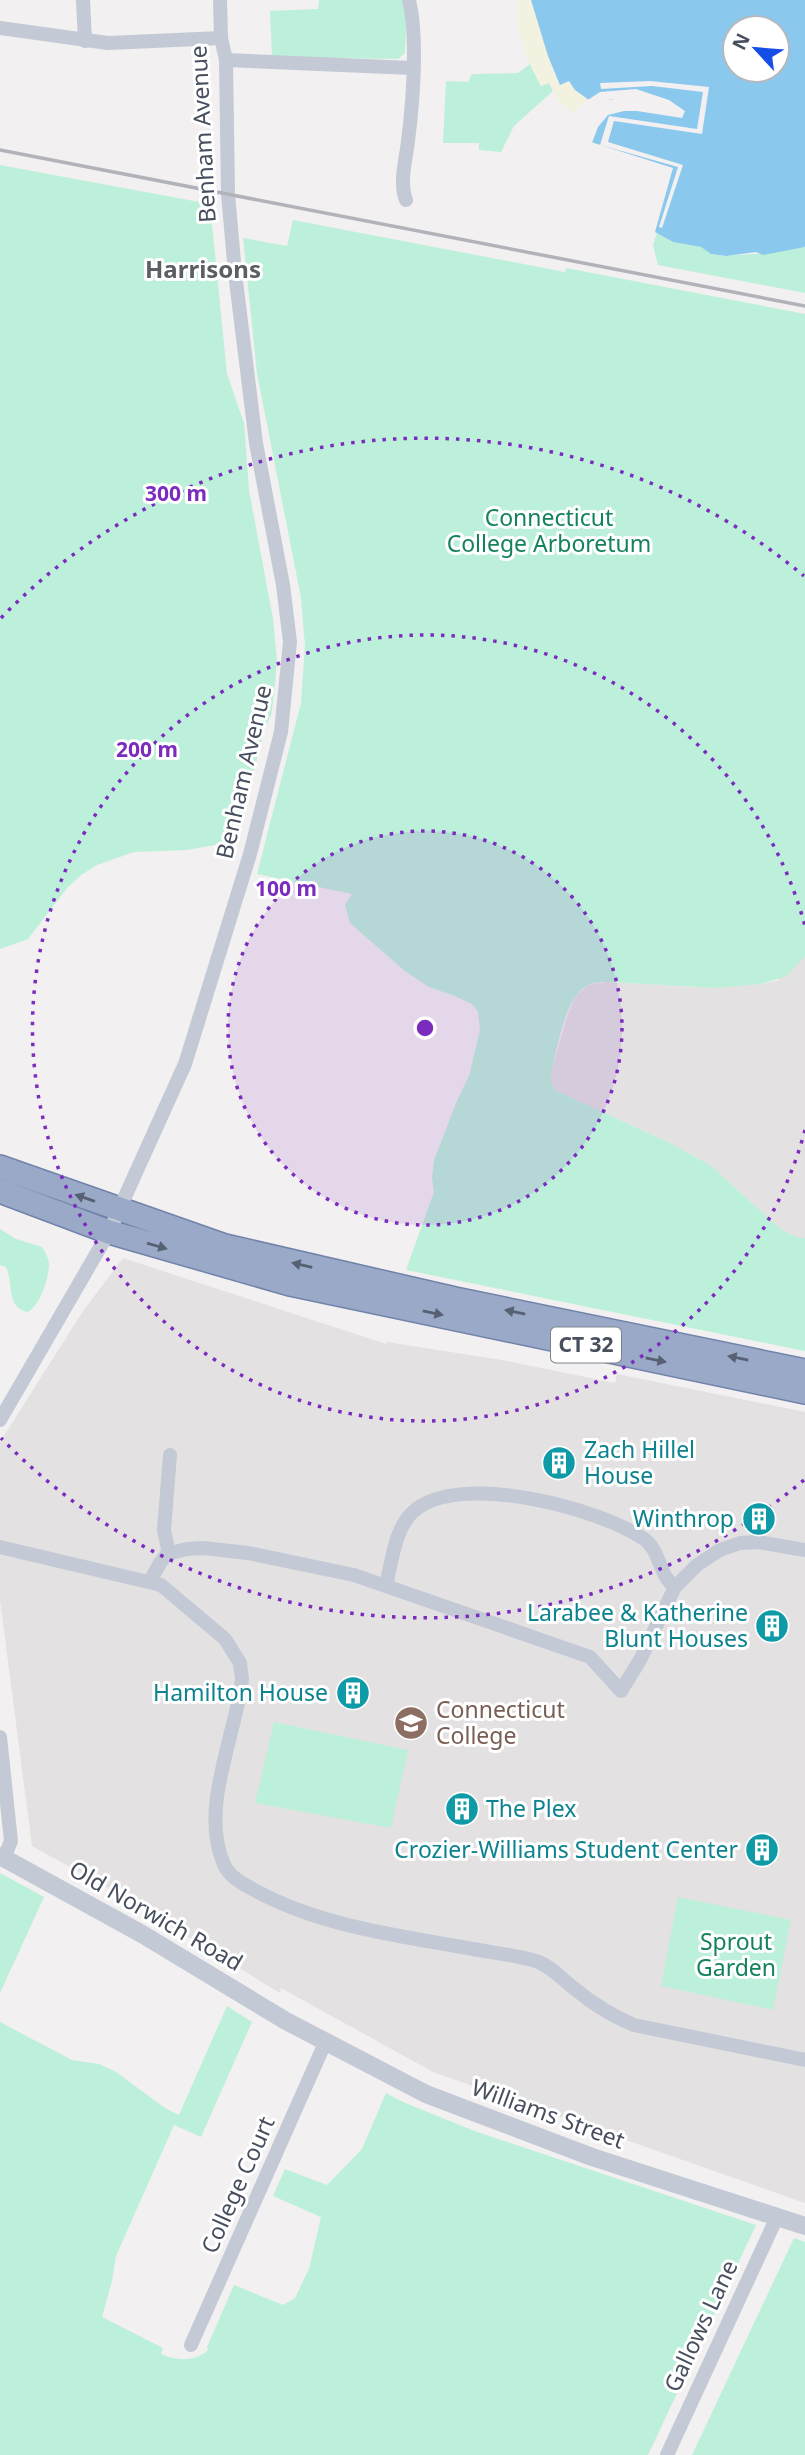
<svg xmlns="http://www.w3.org/2000/svg" width="805" height="2455" font-family="'Noto Sans',sans-serif">
<style>
.education{fill:#e3e1e2}
.green{fill:#bdf0da}
.sand{fill:#f3f1e0}
.water{fill:#8ac8ee;fill-rule:evenodd}
.pier{fill:#f2f0f0}
.lines{fill:none;stroke-linecap:round;stroke-linejoin:round}
.trunk-casing{stroke:#7183ab;stroke-width:26}
.minor{stroke:#c3c9d5;stroke-width:14}
.tertiary{stroke:#c3c9d5;stroke-width:18}
.trunk{stroke:#9aa9c7;stroke-width:23}
.rail{stroke:#b2b3ba;stroke-width:3.5}
.oneway{fill:#586173}
.ring{fill:none;stroke:#7b2cbf;stroke-width:3.5;stroke-dasharray:3.5 7}
.labels{text-anchor:middle;stroke-width:6;stroke-linejoin:round;paint-order:stroke}
.shield{fill:#fff;stroke:#7e848e;stroke-width:2}
.shield-label{font-size:21px;font-weight:bold;fill:#474f5e}
.street-label{font-size:23px;fill:#474f5e;stroke:#fff}
.park-label{font-size:23px;fill:#15825e;stroke:#fff}
.culture-label{font-size:23px;fill:#0d838f;stroke:#fff;text-anchor:end}
.education-label{font-size:23px;fill:#785e54;stroke:#fff;text-anchor:start}
.neighbourhood-label{font-size:24px;font-weight:bold;fill:#5c5e65;stroke:#fff}
.centre{fill:#7b2cbf;stroke:#fff;stroke-width:3.5}
.ring-label{font-size:21px;text-anchor:middle;font-weight:bold;fill:#7b2cbf;stroke:#fff;stroke-width:6;stroke-linejoin:round;paint-order:stroke}
</style>
<rect width="100%" height="100%" fill="#f2f0f0"/>
<g class="education">
<path d="M805,956V1238H799L782,1230L710,1165L672,1144L555,1090L551,1082V1072L567,1017L575,997L588,985L607,982L719,988L760,984L777,981Z"/>
<path d="M123,1258L386,1344L387,1342L502,1360L615,1383L617,1374L805,1412V2203L433,2072L281,1988L280,1993L108,1888L32,1846L0,1600V1442L83,1311Z"/>
</g>
<g class="green">
<path d="M319,0H404L407,6L405,53L398,59L272,57L270,11L318,9Z"/>
<path d="M530,64L541,86L549,83L553,91L514,126L501,152L479,150V143H443L446,81L468,82L472,74L518,73Z"/>
<path d="M0,165L210,204L227,374L244,423L249,490L273,619L277,660L274,696L271,715L264,730L237,841L187,850L134,852L97,865L81,875L67,888L28,939L0,949Z"/>
<path d="M293,220L565,272L566,268L805,314V956L785,977L760,984L719,988L607,982C597,982 588,983 581,990C564,1005 557,1050 551,1072V1082L555,1090L672,1144L710,1165L782,1230L799,1238H805V1351L406,1270L434,1192L432,1178L434,1160L457,1101L469,1076L480,1030L478,1012L472,1004L455,996L429,987L405,971L350,923L345,905L352,894L257,874L301,703L305,646L301,598L257,373L243,238L287,246Z"/>
<path d="M657,233L673,242L701,247L711,254L723,256L768,253L805,247V293L658,265L653,245Z"/>
<path d="M0,1229L16,1239L42,1247C45,1252 49,1259 49,1264C49,1279 40,1305 28,1312C6,1308 14,1285 6,1267L0,1265Z"/>
<path d="M274,1722L408,1750L391,1828L255,1803Z"/>
<path d="M0,1873L44,1897L0,1993Z"/>
<path d="M678,1897L791,1920L773,2010L661,1986Z"/>
<path d="M227,2006L252,2022L201,2137L174,2125L116,2256L112,2281L102,2317L163,2348L161,2354C176,2361 195,2362 208,2350L207,2347L234,2285L283,2305L295,2298L309,2269L321,2217L273,2196L285,2169L327,2185L362,2149L386,2093L403,2102L477,2132L756,2225L648,2455H0V2022L72,2060L99,2064L116,2072L165,2108L179,2115Z"/>
<path d="M794,2238L805,2242V2455H692Z"/>
</g>
<path class="sand" d="M518,0H531L548,56L560,85L569,81L589,99L584,102L575,113L560,104L549,83L541,86C526,56 514,35 518,0Z"/>
<path class="water" d="M531,0H805V247L763,255L756,252L726,256L711,254L701,247L673,242L655,232L673,168L591,142L603,114L642,107L647,99L623,97L593,103L575,90L569,81L560,85L548,56ZM735,28H777V70H735Z"/>
<g class="pier">
<path d="M650,81L709,87L702,134L614,121L608,142L683,165L662,228L659,227L678,167L600,145L609,116L697,129L703,92L652,86L601,89L600,83Z"/>
<path d="M636,89L669,100L685,111L682,118L637,111H624L608,115L598,127L592,143L588,141L592,126L601,112L640,103L642,100L611,99L594,107L586,101L600,92Z"/>
</g>
<g class="lines">
<g class="trunk-casing">
<g id="trunk">
<path d="M0,1167L225,1246L455,1299L805,1371"/>
<path d="M0,1191L109,1232L290,1284L805,1392"/>
</g>
</g>
<g class="minor">
<path d="M83,0L85,41"/>
<path d="M0,28L108,43L221,38"/>
<path d="M226,60L412,68"/>
<path d="M406,200C399,182 406,160 408,141C413,102 418,37 409,0"/>
<path d="M0,1420L109,1232L185,1064L250,854L281,732L290,642L283,585L256,443L235,273L228,194L226,60L221,38L220,0"/>
<path d="M0,1547L161,1585L225,1639L240,1663L242,1679C236,1735 200,1807 223,1862C229,1878 244,1884 258,1892C324,1927 401,1936 473,1949C494,1953 516,1955 536,1961C551,1966 563,1980 575,1989C593,2004 612,2016 634,2025L805,2060"/>
<path d="M169,1553L164,1530L170,1455"/>
<path d="M150,1581L160,1563L167,1554L187,1549L203,1548L248,1553L354,1575L590,1657L621,1691L640,1660L675,1587L697,1565L720,1550L740,1543L758,1542L805,1550"/>
<path d="M386,1585C392,1561 395,1527 414,1511C459,1471 599,1508 644,1539C661,1551 658,1575 675,1587"/>
<path d="M0,1737L11,1841L4,1858"/>
<path d="M191,2345L325,2043"/>
<path d="M667,2455L777,2217"/>
</g>
<path class="tertiary" d="M0,1856L142,1934L286,2021L426,2094L592,2157L805,2226"/>
<use href="#trunk" class="trunk"/>
<path class="rail" d="M0,150L805,306"/>
</g>
<defs><path id="oneway-solid" d="M-6-.8H1V-3.2L6.5 0L1 3.2V.8H-6Z" transform="scale(1.75)"/></defs>
<g class="oneway">
<use href="#oneway-solid" transform="translate(85 1198) rotate(-161)"/>
<use href="#oneway-solid" transform="translate(157 1246) rotate(16)"/>
<use href="#oneway-solid" transform="translate(302 1265) rotate(-167)"/>
<use href="#oneway-solid" transform="translate(515 1312) rotate(-168)"/>
<use href="#oneway-solid" transform="translate(433 1313) rotate(12)"/>
<use href="#oneway-solid" transform="translate(738 1358) rotate(-168)"/>
<use href="#oneway-solid" transform="translate(656 1360) rotate(12)"/>
</g>
<circle cx="425" cy="1028" r="197" fill="#7b2cbf" fill-opacity=".12"/>
<g class="ring">
<circle cx="425" cy="1028" r="197"/>
<path d="M805 1130A393 393 0 1 1 805 926"/>
<path d="M804 1480A590 590 0 0 1 1 1438M1 618A590 590 0 0 1 804 576"/>
</g>
<defs>
<g id="building-disc" transform="scale(1.75)"><circle r="9.5" fill="#0f9aa8" stroke="#fff"/><path d="M-4-6H4V6H1V3H-1V6H-4ZM-2.5-4.3h1.7v1.8h-1.7ZM.8-4.3h1.7v1.8H.8ZM-2.5-1h1.7V.8h-1.7ZM.8-1h1.7V.8H.8Z" fill="#fff"/></g>
<g id="university-disc" transform="scale(1.75)"><circle r="9.5" fill="#8d6e63" stroke="#fff"/><path d="M0-5L7-2L0 1L-7-2ZM-4 1L0 2.5L4 1V4Q0 6-4 4Z" fill="#fff"/></g>
</defs>
<g fill-rule="evenodd">
<use href="#building-disc" x="559" y="1463"/>
<use href="#building-disc" x="759" y="1519"/>
<use href="#building-disc" x="772" y="1626"/>
<use href="#building-disc" x="353" y="1693"/>
<use href="#university-disc" x="411" y="1723"/>
<use href="#building-disc" x="462" y="1809"/>
<use href="#building-disc" x="762" y="1850"/>
</g>
<g class="labels">
<rect class="shield" x="551" y="1327.5" width="70" height="35" rx="5"/>
<g class="shield-label">
<text x="586" y="1352">CT 32</text>
</g>
<g class="street-label">
<text transform="translate(203 134) rotate(-93)" y="8">Benham Avenue</text>
<text transform="translate(244 772) rotate(-77)" y="8">Benham Avenue</text>
<text transform="translate(156 1916) rotate(30)" y="8">Old Norwich Road</text>
<text transform="translate(548 2114) rotate(20)" y="8">Williams Street</text>
<text transform="translate(238 2185) rotate(-66)" y="8">College Court</text>
<text transform="translate(701 2326) rotate(-65)" y="8">Gallows Lane</text>
</g>
<g class="park-label">
<text x="549" y="526">Connecticut<tspan x="549" dy="26">College Arboretum</tspan></text>
<text x="736" y="1950">Sprout<tspan x="736" dy="26">Garden</tspan></text>
</g>
<g class="culture-label">
<text x="584" y="1458" text-anchor="start">Zach Hillel<tspan x="584" dy="26">House</tspan></text>
<text x="734" y="1527">Winthrop</text>
<text x="748" y="1621">Larabee &amp; Katherine<tspan x="748" dy="26">Blunt Houses</tspan></text>
<text x="328" y="1701">Hamilton House</text>
<text x="486" y="1817" text-anchor="start">The Plex</text>
<text x="738" y="1858">Crozier-Williams Student Center</text>
</g>
<g class="education-label">
<text x="436" y="1718">Connecticut<tspan x="436" dy="26">College</tspan></text>
</g>
<g class="neighbourhood-label">
<text x="203" y="278">Harrisons</text>
</g>
</g>
<circle cx="425" cy="1028" r="10" class="centre"/>
<g class="ring-label">
<text x="176" y="501">300 m</text>
<text x="147" y="757">200 m</text>
<text x="286" y="896">100 m</text>
</g>
<g transform="translate(756 49) rotate(296)"><circle r="33" fill="#ffffff" stroke="#b5b9bf" stroke-width="2"/>
<path d="M0-5L12 26L0 18L-12 26Z" fill="#154de7"/>
<text y="-10" font-size="19" font-weight="bold" text-anchor="middle" fill="#474f5e">N</text>
</g>
</svg>
